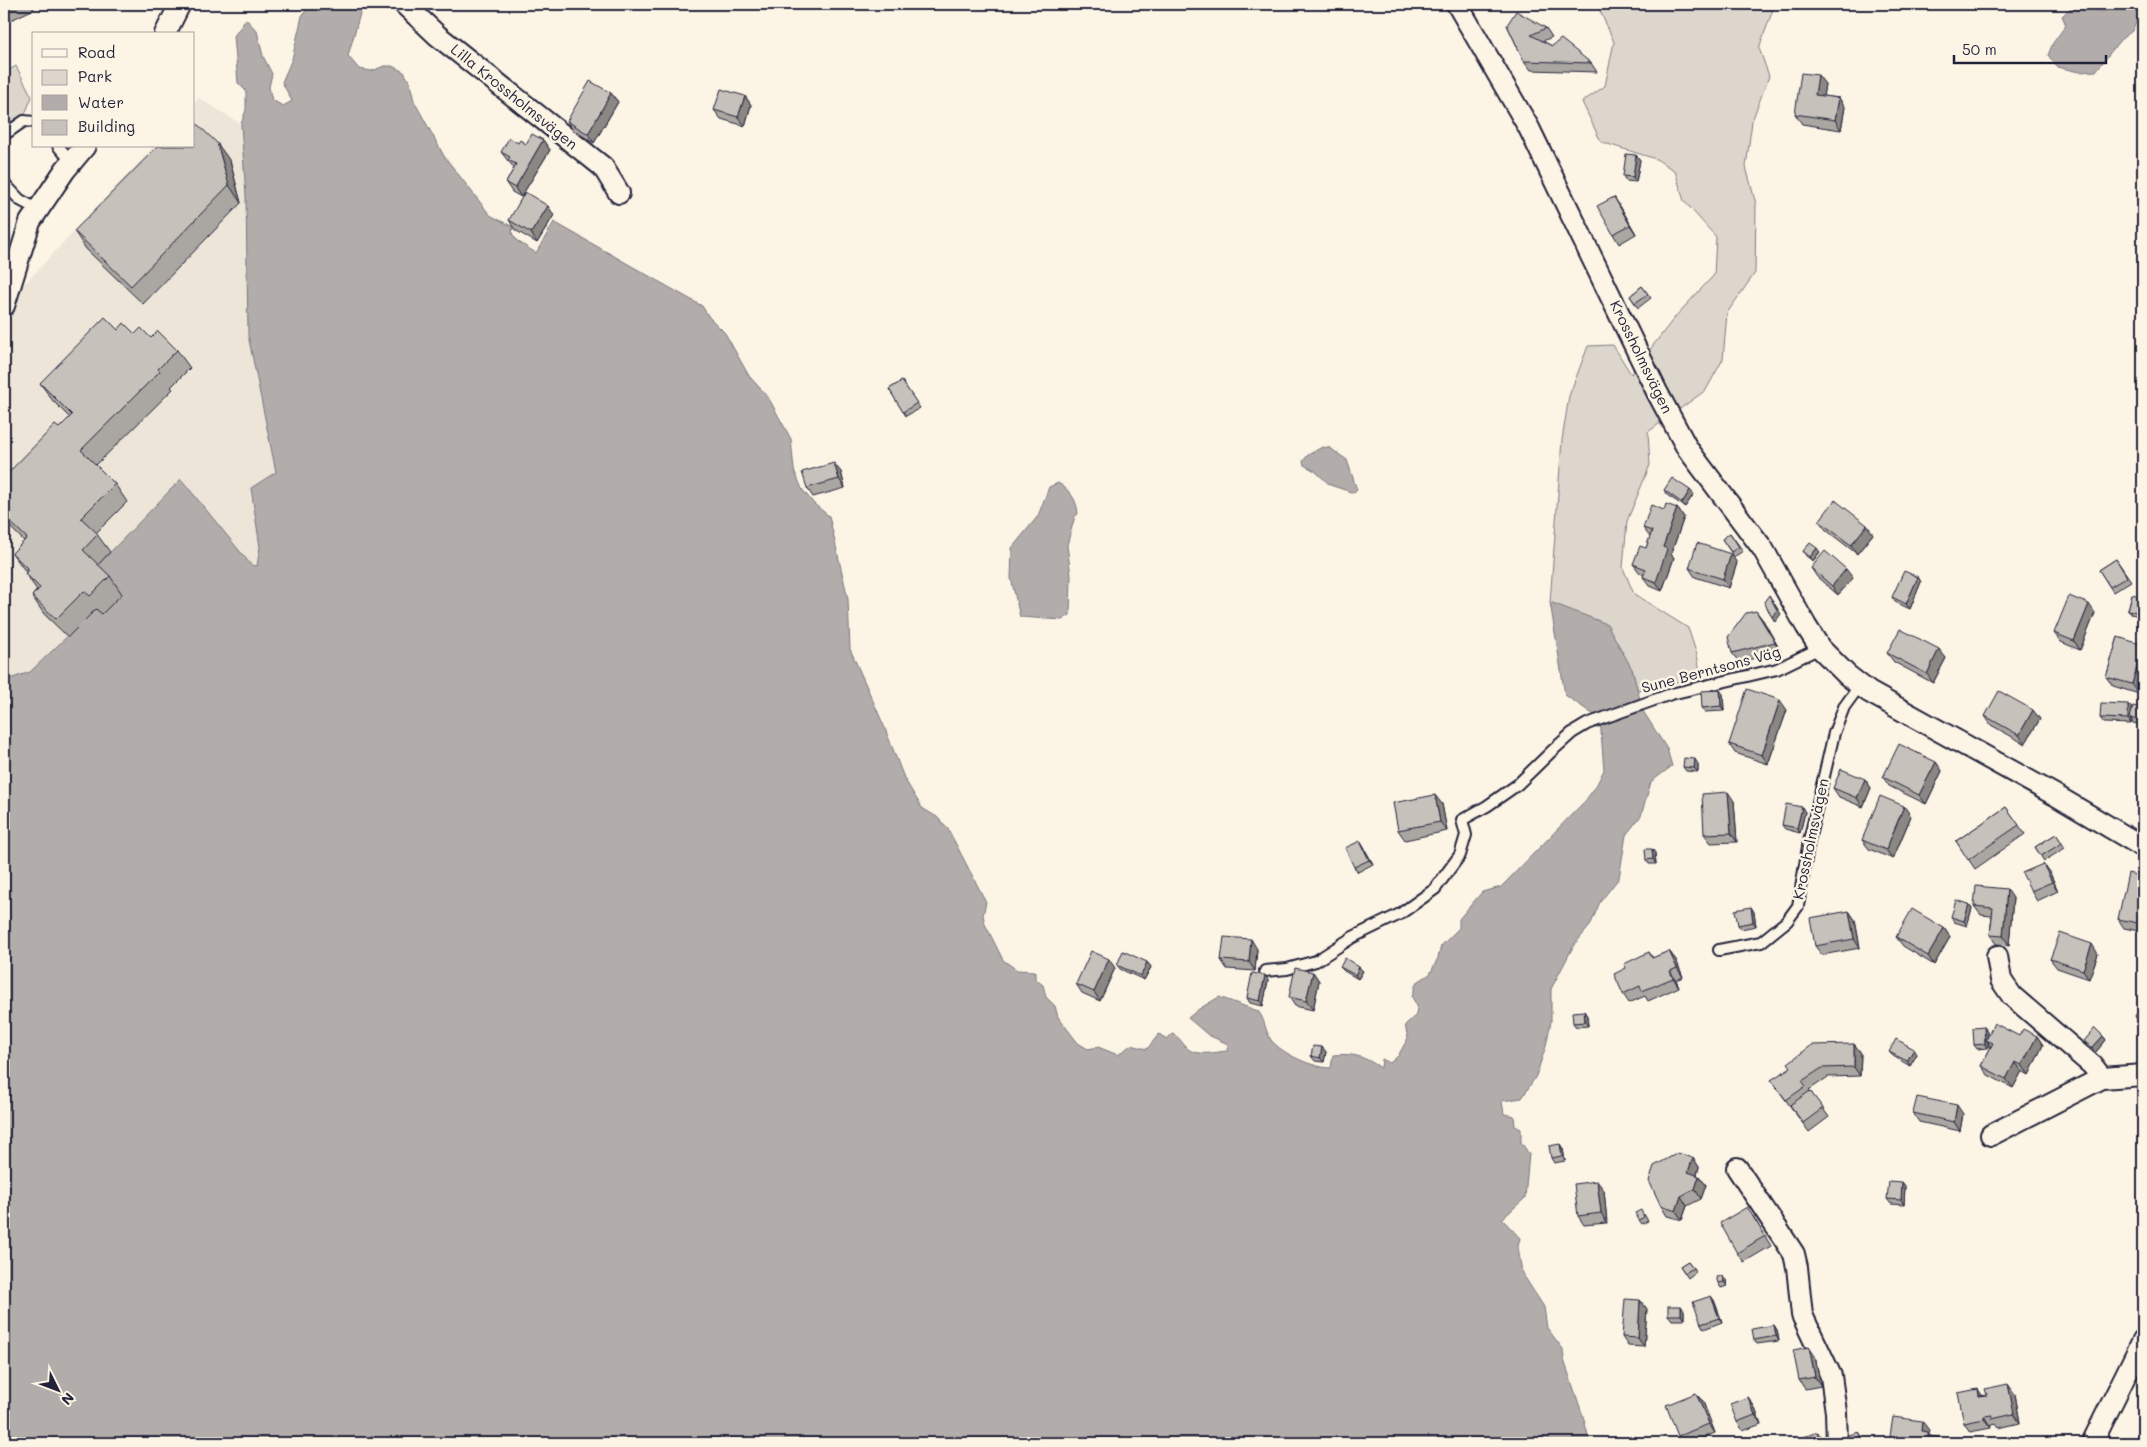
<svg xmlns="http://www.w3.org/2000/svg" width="2147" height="1447" font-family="Mali,sans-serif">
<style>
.built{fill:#ece5d8}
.green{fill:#dcd6cc;stroke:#7f7c84}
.water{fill:#b2adab;stroke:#78757e}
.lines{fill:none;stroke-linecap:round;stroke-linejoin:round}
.service-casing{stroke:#22223b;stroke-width:14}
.minor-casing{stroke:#22223b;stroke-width:24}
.service{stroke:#fcf5e5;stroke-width:10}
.minor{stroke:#fcf5e5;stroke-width:20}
.wall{fill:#aaa6a1;stroke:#22223b}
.shaded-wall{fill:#8b8783;stroke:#22223b}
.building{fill:#c6c1bb;stroke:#22223b}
.labels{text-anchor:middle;stroke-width:5;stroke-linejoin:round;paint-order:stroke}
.street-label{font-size:15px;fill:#22223b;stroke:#fcf5e5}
</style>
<rect width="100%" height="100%" fill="#fcf5e5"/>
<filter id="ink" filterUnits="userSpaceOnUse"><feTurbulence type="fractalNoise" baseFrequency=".02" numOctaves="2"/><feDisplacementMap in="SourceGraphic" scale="10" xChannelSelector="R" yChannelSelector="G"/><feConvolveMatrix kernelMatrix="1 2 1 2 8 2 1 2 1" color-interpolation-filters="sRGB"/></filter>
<g filter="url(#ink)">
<path class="built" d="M199,98L241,124L246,196L248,335L276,472L251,488L260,547L257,566H251L181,479L96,567L122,594L102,614L96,609L30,672L4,681V306L154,146H194V104Z"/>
<g class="green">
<path d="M1597,4H1775L1759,48L1769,76L1752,121L1746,167L1756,204L1755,273L1727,313L1723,359L1706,390L1648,432L1650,465L1627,521L1623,568L1634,594L1688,628L1697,655L1701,677L1637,690L1632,669L1550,602L1562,440L1569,396L1588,346L1613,345L1631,374L1675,317L1714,275L1716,237L1684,201L1675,171L1656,159L1601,142L1582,102L1605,86L1614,42Z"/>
<path d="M16,66L32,97L25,114L4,126V73Z"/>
</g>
<g class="water">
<path d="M310,4H353L361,10L348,56L359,69L372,71L384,66H392L404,72L410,83L414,101L444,156L490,215L513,227L512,233L517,241L536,253L554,222L702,306L709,317L725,333L749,376L768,397L791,439L794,470L802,489L814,504L829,516L848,599L850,649L884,726L904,778L922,808L937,817L948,829L986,902L983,915L985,924L1003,960L1017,970L1035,971V979L1043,985L1046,997L1055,1006L1058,1017L1078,1043L1088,1049L1098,1047L1118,1055L1131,1045L1147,1049L1159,1034L1167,1039L1172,1034C1180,1037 1181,1042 1187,1048C1196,1057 1216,1052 1227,1051L1228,1044L1208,1035L1188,1018L1199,1009L1219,997L1258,1011C1265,1019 1265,1031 1271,1040C1282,1054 1314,1068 1331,1068L1333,1055C1354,1053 1363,1056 1381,1068L1382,1059L1390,1063L1398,1056L1408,1038L1405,1025L1416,1015L1417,1006L1412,997L1416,983L1430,974L1438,958L1441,946L1459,928V919L1482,892L1501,887L1585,801L1596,786L1604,770L1600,719L1565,695L1550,602L1607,624L1632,669L1643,711L1667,749L1672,766L1651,782L1641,816L1626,835L1619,878L1600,902L1590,926L1574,945L1551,989V1021L1546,1046L1536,1076L1522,1098L1502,1101L1504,1114L1514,1116L1515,1126L1521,1129V1142L1529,1154L1525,1198L1502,1219L1520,1238L1518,1247L1522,1273L1544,1307L1547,1328L1563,1349L1564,1360L1583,1416L1590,1443H4V681L30,672L96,609L102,614L122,594L95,568L181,479L251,565L257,566L260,547L251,488L276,472L248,335L246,196L241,124L246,110V91L238,83L234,36L246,19L257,31L263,56L272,74L269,87L272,100L283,106L292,101L282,82L292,59L302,16Z"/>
<path d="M2114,4H2143V8L2132,31L2120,40L2096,71L2079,72L2057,67L2048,55L2053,43L2066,25L2062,16L2073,6L2103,12Z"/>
<path d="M1322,447L1330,448L1347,460L1357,490L1354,493L1330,485L1315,471L1304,465L1303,461L1308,455Z"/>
<path d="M1058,483C1070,490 1077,500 1078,514L1075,516L1067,545L1071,576L1070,615L1062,620L1020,617L1011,578L1012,548L1038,516L1049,487Z"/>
</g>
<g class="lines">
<g class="service-casing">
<g id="service">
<path d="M4,135L24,121L34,122"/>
<path d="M58,146L72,162"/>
<path d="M4,183L20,200L37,209"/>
<path d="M1719,950L1761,942L1787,921L1798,906L1809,841L1834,733L1844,707L1860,685"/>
<path d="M1265,971L1287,969L1316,961L1353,937L1400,914L1435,889L1460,855L1466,835L1462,820L1487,806L1517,785L1552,751L1572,733L1587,724L1671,694L1777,669L1820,648"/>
</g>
</g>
<g class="minor-casing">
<g id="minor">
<path d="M404,4L438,36L603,167L619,193"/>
<path d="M1457,4L1529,128L1657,392L1687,448L1763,549L1806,626L1820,648L1847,675L1869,692L2055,795L2143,847"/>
<path d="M165,34L180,4"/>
<path d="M4,306L30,222L65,170L85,146"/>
<path d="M1997,956L2001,980L2012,996L2092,1065L2102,1078"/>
<path d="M1991,1135L2102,1078L2143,1075"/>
<path d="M1737,1168L1794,1254L1797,1267L1802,1315L1831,1376L1836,1412L1837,1443"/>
<path d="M2092,1443L2143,1340"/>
</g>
</g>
<use href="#service" class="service"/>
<use href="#minor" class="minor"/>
</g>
<g class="wall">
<path d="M4,4H31L34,9L11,20L4,10Z"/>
<path d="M1507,25L1546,28L1552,37L1543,41L1552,46L1591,63L1597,72L1531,70L1524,61Z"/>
<path d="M1825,84L1823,96L1839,98L1845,107L1841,130L1802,124L1795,114Z"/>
<path d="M611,93L618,102L594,143L573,130L567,121Z"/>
<path d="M745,96L751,105L745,126L721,119L714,110Z"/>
<path d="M543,140L550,150L521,197L512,192L506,183L514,168L510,163L508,161L501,152L518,143L526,144Z"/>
<path d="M1636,155L1640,160L1636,182L1626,181L1623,176Z"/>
<path d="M230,161L241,203L143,304L86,249L74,231Z"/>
<path d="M1620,206L1636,234L1619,244L1613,234Z"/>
<path d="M554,215L537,243L515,230L509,220Z"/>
<path d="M1642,286L1651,298L1638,308L1630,296Z"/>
<path d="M118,330L151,338L177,350L190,368L171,387L173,389L96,465L115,484L127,502L96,533L110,552L98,565L110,576L122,594L102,614L96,609L68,637L44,614L32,596L37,590L25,573L26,572L12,553L24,541L4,521V477L59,428L70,418L53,401L40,383Z"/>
<path d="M902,381L920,408L906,416L889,389Z"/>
<path d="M841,472L845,488L813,497L807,488Z"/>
<path d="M1664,490L1694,494L1685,507L1667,495Z"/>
<path d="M1677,508L1684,517L1671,554L1674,558L1662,591L1650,586L1643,577L1644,575L1640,573L1633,564L1646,548L1650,537L1643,528L1664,510Z"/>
<path d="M1819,521L1873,534L1857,554L1826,530Z"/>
<path d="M1730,533L1743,551L1734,557L1722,539Z"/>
<path d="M1803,551L1820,552L1813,561L1806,556Z"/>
<path d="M2116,559L2131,581L2113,592L2099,570Z"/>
<path d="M1737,563L1729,588L1695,577L1689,568Z"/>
<path d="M1811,568L1853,578L1838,595L1817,577Z"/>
<path d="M1918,577L1921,582L1910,609L1895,602L1892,597Z"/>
<path d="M2132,594L2140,616L2131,614L2128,610Z"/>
<path d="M2095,613L2080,650L2061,642L2054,633Z"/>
<path d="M1763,620L1781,652L1739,662L1732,653Z"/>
<path d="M2118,637L2139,694L2113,686L2106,677Z"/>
<path d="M1887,653L1946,658L1933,683L1894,662Z"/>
<path d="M1723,694L1724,711L1705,712L1702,708Z"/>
<path d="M2132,708L2131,713L2141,708L2143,711V719L2142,725L2133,723L2131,719V724L2104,723L2100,718Z"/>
<path d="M1787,710L1768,764L1735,753L1729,744Z"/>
<path d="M1985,716L2040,719L2025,744L1991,725Z"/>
<path d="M1936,762L1942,771L1926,804L1889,786L1883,777Z"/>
<path d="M1698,764V772L1686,771L1683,767Z"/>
<path d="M1865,779L1871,788L1863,807L1839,797L1833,788Z"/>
<path d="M1734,801L1737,842L1711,843L1704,834Z"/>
<path d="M1442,804L1447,831L1405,840L1398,830Z"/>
<path d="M2006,807L2025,834L1975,869L1956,841Z"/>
<path d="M1805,812L1800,833L1785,829L1782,825Z"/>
<path d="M1911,816L1893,859L1869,849L1862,840Z"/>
<path d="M2056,834L2065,848L2044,861L2035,847Z"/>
<path d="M1360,841L1363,846L1373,864L1358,872L1354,867Z"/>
<path d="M1652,849L1655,853L1656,864H1649L1646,860Z"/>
<path d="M2050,873L2058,891L2037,901L2031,891Z"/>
<path d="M2143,877V932L2124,928L2118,919Z"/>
<path d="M2013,898L2009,945L1996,944L1990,935L1992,916L1981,915L1974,906Z"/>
<path d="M1969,904L1972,908L1967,926L1954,922L1951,917Z"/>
<path d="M1751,907L1754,912L1756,926L1741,929L1738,925Z"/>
<path d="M1849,911L1855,920L1860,948L1822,955L1815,946Z"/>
<path d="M1944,928L1950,937L1934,965L1903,946L1896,937Z"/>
<path d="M1257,949L1255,971L1227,969L1221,960Z"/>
<path d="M1669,951L1676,960L1683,977L1676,980L1679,987L1648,1001L1645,996L1629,1003L1623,994L1626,968L1649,952L1653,958Z"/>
<path d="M2098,954L2089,979L2057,968L2050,959Z"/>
<path d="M1147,962L1151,967L1144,980L1120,969L1117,965Z"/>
<path d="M1340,967L1363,971L1358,979L1344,971Z"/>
<path d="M1115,968L1100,1001L1082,993L1076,984Z"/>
<path d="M1313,972L1319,981L1313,1010L1295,1006L1289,997Z"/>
<path d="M1268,980L1263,1006L1250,1003L1247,998Z"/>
<path d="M2143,1006V1027L2141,1026L2135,1016Z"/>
<path d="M1584,1011L1587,1016L1588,1026L1576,1027L1573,1023Z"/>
<path d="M1984,1027L1987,1032V1037L2037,1036L2043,1045L2029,1075L2022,1071L2013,1088L1988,1075L1981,1066L1991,1047L1988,1042V1048L1977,1049L1974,1045Z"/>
<path d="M2103,1036L2106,1040L2095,1053L2087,1046L2084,1041Z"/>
<path d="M1854,1044L1861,1053L1860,1076L1828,1077L1809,1090L1810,1091L1829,1117L1809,1132L1771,1080Z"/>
<path d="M1322,1047L1326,1052L1324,1062L1315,1061L1311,1056Z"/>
<path d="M1889,1052L1917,1054L1910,1066L1893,1056Z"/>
<path d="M1913,1113L1963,1114L1960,1131L1919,1122Z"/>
<path d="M1560,1144L1563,1149L1565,1161L1554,1163L1551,1158Z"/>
<path d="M1693,1158L1699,1167L1697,1175L1699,1176L1706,1185L1701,1199L1687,1206L1682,1220L1667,1216L1661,1206Z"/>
<path d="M1902,1182L1905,1186L1904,1205L1891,1204L1887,1199Z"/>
<path d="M1604,1190L1607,1223L1584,1225L1578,1216Z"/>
<path d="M1644,1214L1648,1221L1642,1224L1639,1220Z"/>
<path d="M1753,1216L1771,1246L1744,1262L1737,1253Z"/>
<path d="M1688,1261L1696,1272L1688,1278L1680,1266Z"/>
<path d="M1726,1280L1727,1286L1721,1288L1718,1283Z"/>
<path d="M1640,1300L1647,1309L1644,1347L1628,1346L1622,1337Z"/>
<path d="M1714,1300L1722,1322L1704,1329L1701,1324Z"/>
<path d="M1684,1310V1320H1672L1668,1315Z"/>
<path d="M1774,1325L1777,1330L1779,1341L1757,1344L1754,1340Z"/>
<path d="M1815,1356L1821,1386L1805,1389L1799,1380Z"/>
<path d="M1696,1393L1703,1402L1715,1433L1689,1443H1683L1678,1436Z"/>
<path d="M2015,1394L2020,1423L1999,1428L1996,1424L1990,1426L1991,1428L1970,1432L1964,1423L1982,1396Z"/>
<path d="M1748,1397L1754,1406L1761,1424L1743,1431L1737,1422Z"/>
</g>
<g class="shaded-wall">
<path d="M1818,75L1825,84L1822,104L1815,95Z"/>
<path d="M611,93L618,102L594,143L588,134Z"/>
<path d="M745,96L751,105L745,126L738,117Z"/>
<path d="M1839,98L1845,107L1841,130L1835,120Z"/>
<path d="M543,140L550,150L521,197L515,188Z"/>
<path d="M217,143L230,161L241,203L229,185Z"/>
<path d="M1636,155L1640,160L1636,182L1633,177Z"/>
<path d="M1614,197L1620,206L1636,234L1630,225Z"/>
<path d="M548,206L554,215L537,243L531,233Z"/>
<path d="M834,463L841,472L845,488L839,479Z"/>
<path d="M1690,490L1694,494L1685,507L1682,503Z"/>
<path d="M1677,508L1684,517L1671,554L1674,558L1662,591L1656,582L1663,547Z"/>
<path d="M1867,525L1873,534L1857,554L1851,545Z"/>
<path d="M1817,548L1820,552L1813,561L1810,557Z"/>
<path d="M1731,554L1737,563L1729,588L1723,579Z"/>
<path d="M1846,569L1853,578L1838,595L1832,586Z"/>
<path d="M1918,577L1921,582L1910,609L1906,604Z"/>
<path d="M1769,595L1781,614L1775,622L1772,617Z"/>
<path d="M2140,596L2143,600V602L2140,616L2137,612Z"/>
<path d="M2089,604L2095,613L2080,650L2074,641Z"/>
<path d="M1756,611L1763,620L1781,652L1775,642Z"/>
<path d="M2143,646V677L2139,694L2132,684Z"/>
<path d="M1939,649L1946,658L1933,683L1927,674Z"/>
<path d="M1720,690L1723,694L1724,711L1721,706Z"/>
<path d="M1780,700L1787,710L1768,764L1762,755Z"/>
<path d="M2128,704L2132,708L2131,718H2130L2131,719V724L2128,719Z"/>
<path d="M2141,708L2143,711V719L2142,725L2138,720Z"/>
<path d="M2033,710L2040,719L2025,744L2019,735Z"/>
<path d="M1695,759L1698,764V772L1694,768Z"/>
<path d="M1936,762L1942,771L1926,804L1919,795Z"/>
<path d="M1865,779L1871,788L1863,807L1857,798Z"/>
<path d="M1728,792L1734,801L1737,842L1731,833Z"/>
<path d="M1435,795L1442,804L1447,831L1440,822Z"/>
<path d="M1904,806L1911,816L1893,859L1886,850Z"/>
<path d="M1802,807L1805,812L1800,833L1797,828Z"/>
<path d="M1360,841L1363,846L1373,864L1369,860Z"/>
<path d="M1652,849L1655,853L1656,864L1653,859Z"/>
<path d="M2043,864L2050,873L2058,891L2052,882Z"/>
<path d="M2007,889L2013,898L2009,945L2003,936Z"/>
<path d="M1969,904L1972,908L1967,926L1964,921Z"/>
<path d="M1751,907L1754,912L1756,926L1753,922Z"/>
<path d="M1849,911L1855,920L1860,948L1854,939Z"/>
<path d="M1944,928L1950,937L1934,965L1928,956Z"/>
<path d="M1251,939L1257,949L1255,971L1249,962Z"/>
<path d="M2092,944L2098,954L2089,979L2083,970Z"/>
<path d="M1669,951L1676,960L1683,977L1677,968Z"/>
<path d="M1109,959L1115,968L1100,1001L1094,992Z"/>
<path d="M1147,962L1151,967L1144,980L1141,976Z"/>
<path d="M1359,967L1363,971L1358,979L1355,975Z"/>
<path d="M1670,971L1676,980L1679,987L1673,978Z"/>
<path d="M1313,972L1319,981L1313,1010L1306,1001Z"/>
<path d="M1265,975L1268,980L1263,1006L1260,1001Z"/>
<path d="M1584,1011L1587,1016L1588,1026L1585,1022Z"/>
<path d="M1984,1027L1987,1032V1041L1986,1040L1988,1042V1048L1985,1044Z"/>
<path d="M2037,1036L2043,1045L2029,1075L2022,1065Z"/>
<path d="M2103,1036L2106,1040L2095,1053L2092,1048Z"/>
<path d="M1854,1044L1861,1053L1860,1076L1854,1067Z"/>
<path d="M1322,1047L1326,1052L1324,1062L1320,1058Z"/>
<path d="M1914,1049L1917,1054L1910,1066L1907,1061Z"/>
<path d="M2015,1062L2022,1071L2013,1088L2006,1079Z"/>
<path d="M1957,1105L1963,1114L1960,1131L1954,1122Z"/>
<path d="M1560,1144L1563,1149L1565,1161L1562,1156Z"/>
<path d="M1693,1158L1699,1167L1695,1181L1688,1172Z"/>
<path d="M1699,1176L1706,1185L1701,1199L1695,1189Z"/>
<path d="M1597,1181L1604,1190L1607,1223L1601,1213Z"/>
<path d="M1902,1182L1905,1186L1904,1205L1901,1200Z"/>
<path d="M1681,1196L1687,1206L1682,1220L1676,1211Z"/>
<path d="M1722,1276L1726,1280L1727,1286L1724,1282Z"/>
<path d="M1711,1296L1714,1300L1722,1322L1719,1318Z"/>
<path d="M1640,1300L1647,1309L1644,1347L1638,1338Z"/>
<path d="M1681,1306L1684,1310V1320L1681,1315Z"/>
<path d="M1774,1325L1777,1330L1779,1341L1776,1336Z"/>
<path d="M1809,1347L1815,1356L1821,1386L1815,1377Z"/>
<path d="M2008,1384L2015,1394L2020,1423L2014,1414Z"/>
<path d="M1978,1389L1984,1398L1979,1396Z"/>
<path d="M1696,1393L1703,1402L1715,1433L1709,1424Z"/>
<path d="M1748,1397L1754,1406L1761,1424L1755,1415Z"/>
<path d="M1984,1416L1990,1426L1991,1428L1984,1419Z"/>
<path d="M1922,1421L1929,1430L1928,1434L1933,1441L1921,1431Z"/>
<path d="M1817,1432L1824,1441L1825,1443H1822Z"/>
<path d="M1859,1432L1862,1436L1864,1443H1862Z"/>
<path d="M1940,1437L1945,1443H1940Z"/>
</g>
<g class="building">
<path d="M1516,11L1546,28L1531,35L1552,46L1561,39L1591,63L1524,61L1507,25Z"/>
<path d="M1801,73L1818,75L1815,95L1839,98L1835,120L1795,114Z"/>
<path d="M590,81L611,93L588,134L567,121Z"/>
<path d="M721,89L745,96L738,117L714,110Z"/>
<path d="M194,121L217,143L229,185L131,286L74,231L158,146H194Z"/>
<path d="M532,134L543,140L515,188L506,183L516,164L508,160L510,157L501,152L509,138L518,143L520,140L526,144Z"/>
<path d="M1626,154L1636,155L1633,177L1623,176Z"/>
<path d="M525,192L548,206L531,233L509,220Z"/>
<path d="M1614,197L1630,225L1613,234L1597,206Z"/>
<path d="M1642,286L1648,294L1635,303L1630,296Z"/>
<path d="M105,317L118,330L124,323L135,334L141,328L151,338L158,331L177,350L158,369L160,371L81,450L115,484L81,518L98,534L83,550L110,576L90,596L84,591L56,619L32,596L40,588L25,573L29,570L12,553L27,538L4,516V477L55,425L59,428L72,415L40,383Z"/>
<path d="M902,381L917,403L903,412L889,389Z"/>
<path d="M834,463L839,479L807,488L802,472Z"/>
<path d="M1672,478L1690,490L1682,503L1664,490Z"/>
<path d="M1835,500L1867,525L1851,545L1819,521Z"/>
<path d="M1666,504L1677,508L1663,547L1667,549L1656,582L1643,577L1646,569L1633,564L1640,546L1646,548L1652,531L1643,528L1651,505L1664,510Z"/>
<path d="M1730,533L1739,547L1731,552L1722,539Z"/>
<path d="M1697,543L1731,554L1723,579L1689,568Z"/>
<path d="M1810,543L1817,548L1810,557L1803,551Z"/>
<path d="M1825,551L1846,569L1832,586L1811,568Z"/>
<path d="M2116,559L2127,577L2110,587L2099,570Z"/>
<path d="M1904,571L1918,577L1906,604L1892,597Z"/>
<path d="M2132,594L2140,596L2137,612L2128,610Z"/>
<path d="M1769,595L1777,610L1772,617L1764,602Z"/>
<path d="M2069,596L2089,604L2074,641L2054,633Z"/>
<path d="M1756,611L1775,642L1732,653L1728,637L1746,613Z"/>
<path d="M1900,629L1939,649L1927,674L1887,653Z"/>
<path d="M2118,637L2143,645L2132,684L2106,677Z"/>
<path d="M1747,689L1780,700L1762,755L1729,744Z"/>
<path d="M1720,690L1721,706L1702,708L1701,691Z"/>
<path d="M1999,691L2033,710L2019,735L1985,716Z"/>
<path d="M2101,703L2128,704V719L2100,718Z"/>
<path d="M2133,706L2141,708L2138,720L2130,718Z"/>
<path d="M1899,744L1936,762L1919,795L1883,777Z"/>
<path d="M1684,758L1695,759L1694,768L1683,767Z"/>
<path d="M1841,769L1865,779L1857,798L1833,788Z"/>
<path d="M1728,792L1731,833L1704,834L1702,794Z"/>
<path d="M1435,795L1440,822L1398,830L1393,803Z"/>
<path d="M1880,796L1904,806L1886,850L1862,840Z"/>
<path d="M1786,804L1802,807L1797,828L1782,825Z"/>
<path d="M2006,807L2019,825L1968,860L1956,841Z"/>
<path d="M2056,834L2062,843L2041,856L2035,847Z"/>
<path d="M1360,841L1369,860L1354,867L1345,848Z"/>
<path d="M1645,849H1652L1653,859L1646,860Z"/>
<path d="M2043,864L2052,882L2031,891L2022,873Z"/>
<path d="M2128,873L2143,877V924L2118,919Z"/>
<path d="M1976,886L2007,889L2003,936L1990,935L1993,908L1974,906Z"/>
<path d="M1956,900L1969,904L1964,921L1951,917Z"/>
<path d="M1751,907L1753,922L1738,925L1735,910Z"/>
<path d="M1912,909L1944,928L1928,956L1896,937Z"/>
<path d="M1849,911L1854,939L1815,946L1810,918Z"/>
<path d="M2060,933L2092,944L2083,970L2050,959Z"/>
<path d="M1224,937L1251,939L1249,962L1221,960Z"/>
<path d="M1091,951L1109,959L1094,992L1076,984Z"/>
<path d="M1123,951L1147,962L1141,976L1117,965Z"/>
<path d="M1669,951L1677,968L1670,971L1673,978L1642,991L1640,986L1623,994L1614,974L1626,968L1624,964L1649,952L1652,958Z"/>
<path d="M1345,958L1359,967L1355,975L1340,967Z"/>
<path d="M1295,968L1313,972L1306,1001L1289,997Z"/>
<path d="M1252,973L1265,975L1260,1001L1247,998Z"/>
<path d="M2143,1006V1023L2135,1016Z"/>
<path d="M1584,1011L1585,1022L1573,1023L1572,1012Z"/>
<path d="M1994,1023L2019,1036L2023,1029L2037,1036L2022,1065L2015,1062L2006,1079L1981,1066L1993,1043L1986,1040Z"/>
<path d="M1984,1027L1985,1044L1974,1045L1973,1028Z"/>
<path d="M2095,1028L2103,1036L2092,1048L2084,1041Z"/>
<path d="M1896,1039L1914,1049L1907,1061L1889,1052Z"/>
<path d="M1854,1044V1067L1822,1068L1802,1081L1806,1086L1786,1100L1771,1080L1791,1067L1788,1063L1812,1045Z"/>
<path d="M1313,1046L1322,1047L1320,1058L1311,1056Z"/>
<path d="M1810,1091L1823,1108L1803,1123L1790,1105Z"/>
<path d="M1917,1097L1957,1105L1954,1122L1913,1113Z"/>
<path d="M1560,1144L1562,1156L1551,1158L1549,1146Z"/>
<path d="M1678,1153L1693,1158L1688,1172L1699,1176L1695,1189L1681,1196L1676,1211L1661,1206L1649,1181L1654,1166Z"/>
<path d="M1597,1181L1601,1213L1578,1216L1574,1184Z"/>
<path d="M1889,1181L1902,1182L1901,1200L1887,1199Z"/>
<path d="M1747,1207L1765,1236L1737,1253L1720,1223Z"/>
<path d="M1641,1210L1644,1217L1639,1220L1635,1213Z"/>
<path d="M1688,1261L1693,1268L1685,1273L1680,1266Z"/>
<path d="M1722,1276L1724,1282L1718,1283L1716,1277Z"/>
<path d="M1711,1296L1719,1318L1701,1324L1693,1302Z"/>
<path d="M1625,1299L1640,1300L1638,1338L1622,1337Z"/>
<rect x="1668" y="1306" width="13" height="9"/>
<path d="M1774,1325L1776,1336L1754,1340L1752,1329Z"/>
<path d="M1809,1347L1815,1377L1799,1380L1793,1350Z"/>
<path d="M2008,1384L2014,1414L1992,1419V1415L1984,1416V1419L1964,1423L1958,1393L1978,1389L1979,1396L1987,1395L1985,1389Z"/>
<path d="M1696,1393L1709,1424L1678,1436L1666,1405Z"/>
<path d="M1748,1397L1755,1415L1737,1422L1730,1404Z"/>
<path d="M1893,1417L1922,1421L1921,1431L1927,1432V1436L1940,1437V1443H1889Z"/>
<path d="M1817,1432L1822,1443H1788Z"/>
<path d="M1859,1432L1862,1443H1848L1846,1436Z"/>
</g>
</g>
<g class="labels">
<g class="street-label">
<text transform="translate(514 97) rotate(39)" y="5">Lilla Krossholmsvägen</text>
<text transform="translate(1641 357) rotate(64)" y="5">Krossholmsvägen</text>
<text transform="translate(1711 670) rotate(-15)" y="5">Sune Berntsons Väg</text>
<text transform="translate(1811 839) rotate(-78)" y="5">Krossholmsvägen</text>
</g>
</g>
<rect width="2147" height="1447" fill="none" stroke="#fcf5e5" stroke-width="20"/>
<rect x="10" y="10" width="2127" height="1427" fill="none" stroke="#22223b" stroke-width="2" filter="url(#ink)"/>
<rect x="32" y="32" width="162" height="115" fill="#fcf5e5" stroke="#a5a1a1"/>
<rect x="42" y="49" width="25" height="8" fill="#fcf5e5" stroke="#a5a1a1"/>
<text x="78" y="58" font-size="15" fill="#22223b">Road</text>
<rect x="42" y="70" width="25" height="15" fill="#dcd6cc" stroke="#a5a1a1"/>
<text x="78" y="82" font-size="15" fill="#22223b">Park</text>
<rect x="42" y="95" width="25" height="15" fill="#b2adab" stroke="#a5a1a1"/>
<text x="78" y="108" font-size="15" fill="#22223b">Water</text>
<rect x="42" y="120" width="25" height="15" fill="#c6c1bb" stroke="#a5a1a1"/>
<text x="78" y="132" font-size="15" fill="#22223b">Building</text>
<g transform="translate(58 1390) rotate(132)" stroke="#fcf5e5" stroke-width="4" paint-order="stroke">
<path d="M0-4L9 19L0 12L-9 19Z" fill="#22223b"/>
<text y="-8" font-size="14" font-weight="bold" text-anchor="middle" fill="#22223b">N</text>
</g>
<path d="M1954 55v8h152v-8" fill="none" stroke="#22223b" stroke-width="2.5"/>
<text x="1962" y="55" font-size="15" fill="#22223b" stroke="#fcf5e5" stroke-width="4" paint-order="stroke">50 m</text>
</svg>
